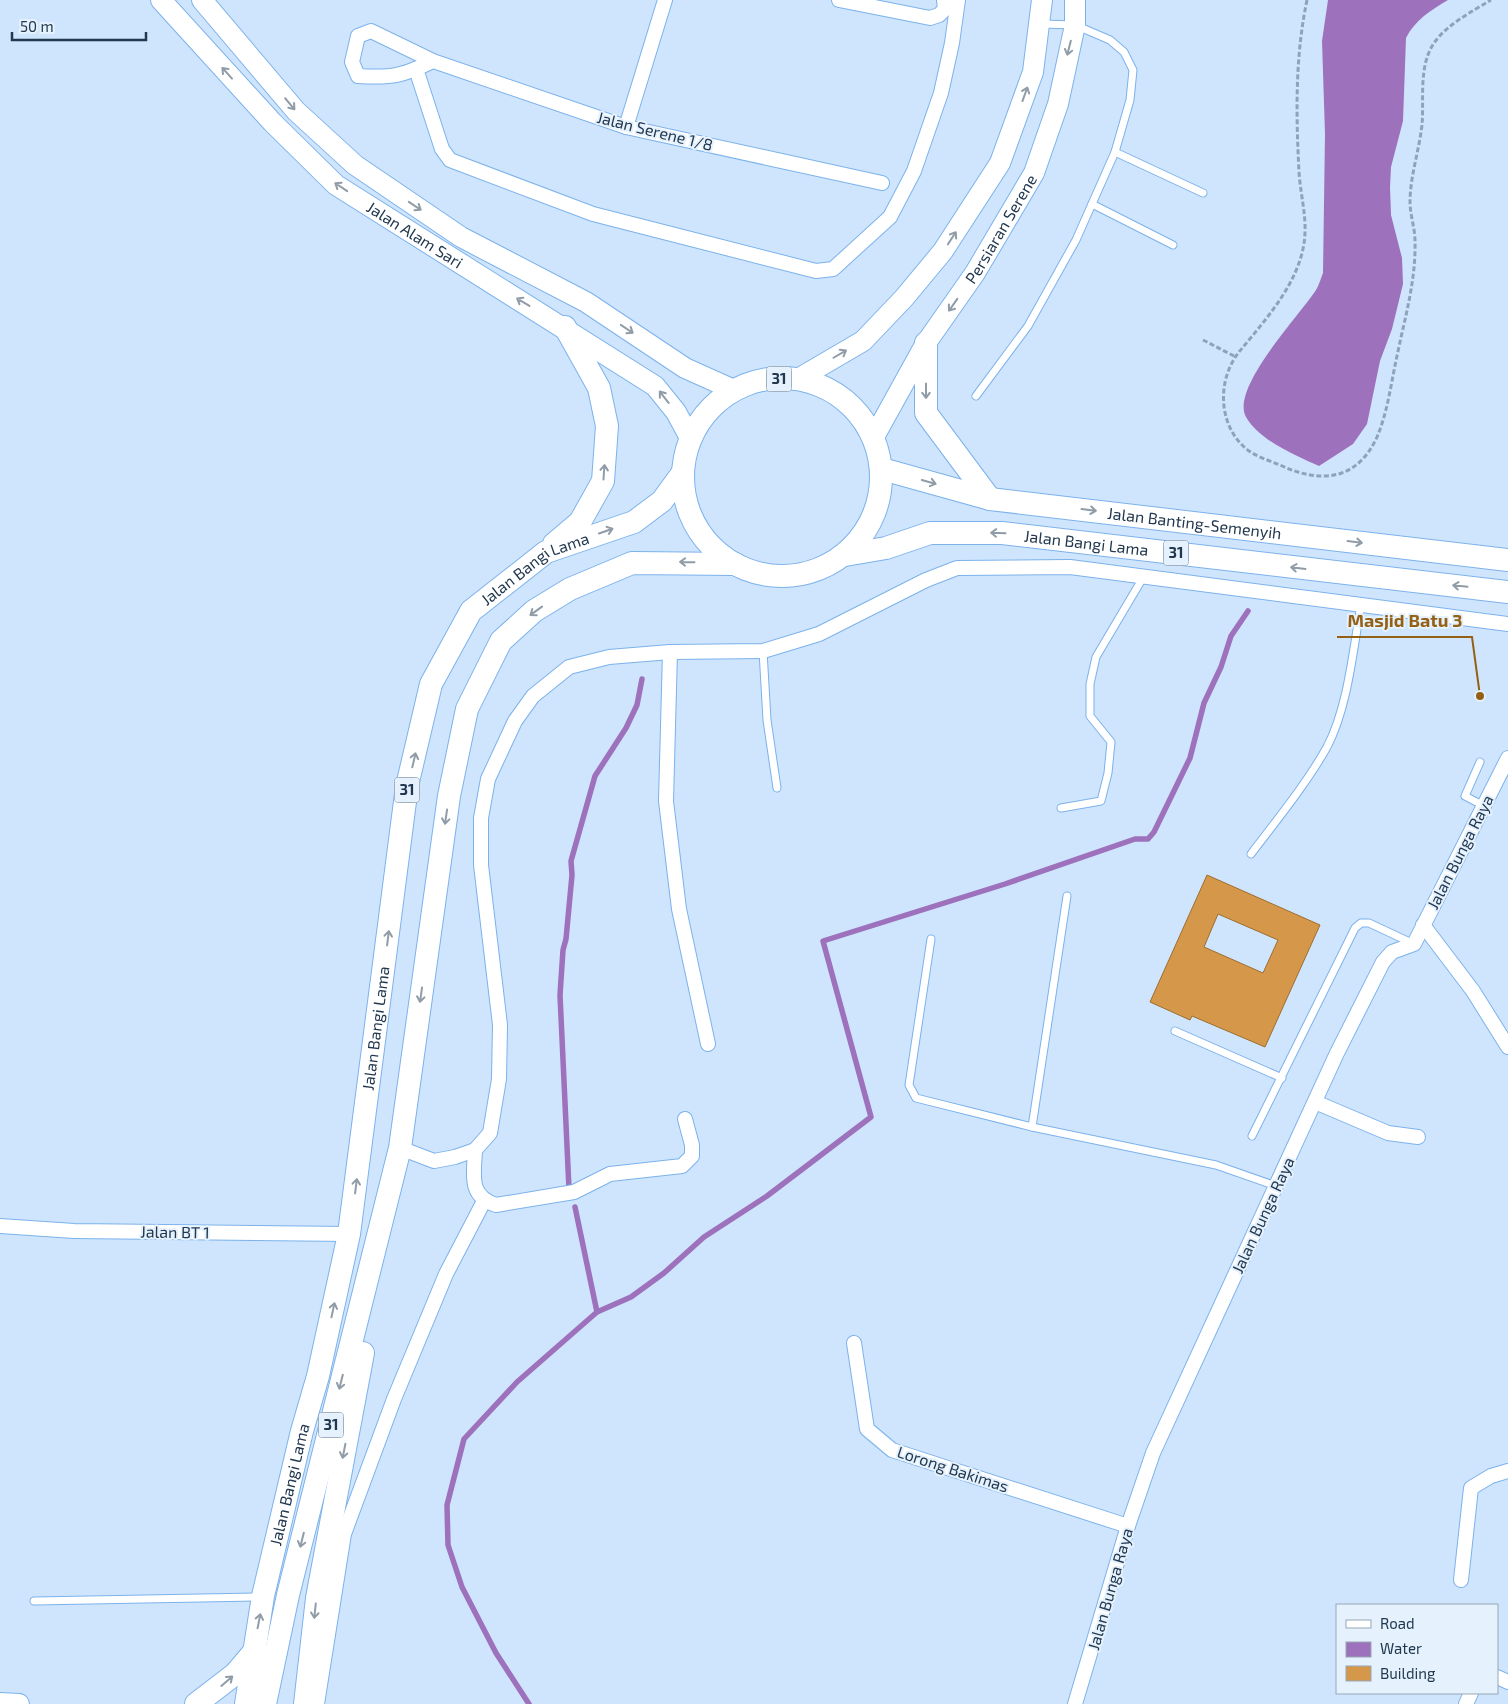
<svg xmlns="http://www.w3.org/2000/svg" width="1508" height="1704" font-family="'Exo 2',sans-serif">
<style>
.water{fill:#9d71bb}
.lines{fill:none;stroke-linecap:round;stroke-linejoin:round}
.stream{stroke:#9d71bb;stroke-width:5.5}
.building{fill:#d5984b;stroke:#9e6d2d;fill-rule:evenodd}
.lane-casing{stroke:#7cb2eb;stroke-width:9}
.street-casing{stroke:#7cb2eb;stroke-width:16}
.secondary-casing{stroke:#7cb2eb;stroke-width:22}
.primary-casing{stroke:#7cb2eb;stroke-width:24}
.path{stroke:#8da3bb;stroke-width:3;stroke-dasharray:5 2.5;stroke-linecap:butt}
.lane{stroke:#fff;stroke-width:7}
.street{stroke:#fff;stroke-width:14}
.secondary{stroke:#fff;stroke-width:20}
.primary{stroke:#fff;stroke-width:22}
.oneway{stroke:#909ca7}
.labels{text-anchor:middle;stroke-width:4;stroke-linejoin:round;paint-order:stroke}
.shield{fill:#e5f1fd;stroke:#5c7083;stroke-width:1}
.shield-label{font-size:15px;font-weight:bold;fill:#22384f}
.street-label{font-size:16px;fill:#22384f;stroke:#e5f1fd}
.leader{fill:none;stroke:#946013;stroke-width:2}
.callout-dot{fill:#946013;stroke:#e5f1fd;stroke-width:2}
.callout-label{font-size:18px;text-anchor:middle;font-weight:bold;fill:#946013;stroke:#e5f1fd;stroke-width:4;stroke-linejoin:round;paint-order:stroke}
</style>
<rect width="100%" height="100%" fill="#cfe5fd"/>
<path class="water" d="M1328,0H1448C1431,10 1415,20 1406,38L1403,121L1391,167L1390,187L1391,215L1402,258L1403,284L1392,329L1380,361L1367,424L1353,444L1319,466C1296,456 1259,440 1246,417C1230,388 1300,315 1316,290C1319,285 1321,278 1323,273L1325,134L1322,41Z"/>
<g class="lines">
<g class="stream">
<path d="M569,1189L560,995L563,950L566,939L572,875L571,861L595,776L626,728L637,705L642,679"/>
<path d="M575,1207L597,1312"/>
<path d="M529,1704L496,1653L462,1587L448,1545L447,1505L464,1439L517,1382L597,1312L631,1297L664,1273L704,1237L767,1196L871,1117L823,941L1005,884L1135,839H1148L1154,832L1190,758L1204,703L1221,667L1231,636L1248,611"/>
</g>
</g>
<path class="building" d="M1207,875L1320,925L1265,1047L1192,1016L1190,1020L1150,1002ZM1218,914L1278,940L1263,973L1204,947Z"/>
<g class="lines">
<g class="lane-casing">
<g id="lane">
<path d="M1115,152L1203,193"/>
<path d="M1092,204L1173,245"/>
<path d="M976,396L1028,326L1076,240L1115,152L1130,100L1133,70L1124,52L1110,40L1075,25L1042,24"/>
<path d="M763,651L767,720L777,788"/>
<path d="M1480,762L1465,796L1484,806"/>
<path d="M1061,808L1101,801L1108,773L1111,742L1090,716V684L1096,657L1144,576"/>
<path d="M1251,854C1276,821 1307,783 1327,747C1348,707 1353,650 1361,605"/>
<path d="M931,939L909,1085L916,1098L1032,1127L1216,1165L1276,1186"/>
<path d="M1175,1031L1282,1078"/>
<path d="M1032,1127L1067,896"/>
<path d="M1252,1136L1355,928L1361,923H1369L1414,944"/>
<path d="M34,1601L260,1597"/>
</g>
</g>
<g class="street-casing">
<g id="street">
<path d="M839,0L930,18L939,15L945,9L944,0"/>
<path d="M433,61L371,31L358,36L352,62L358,76C393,78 402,76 433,61L626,127L882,183"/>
<path d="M416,69L442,149L450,160L593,214L816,271L833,269L890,217L914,171L941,93L952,43L958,0"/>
<path d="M626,127L665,0"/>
<path d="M670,652L666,801L679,909L708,1044"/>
<path d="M1423,925L1473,991L1508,1047"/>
<path d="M1315,1102L1388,1133L1418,1137"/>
<path d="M400,1148L434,1161L455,1157L475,1150L490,1133L499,1079L500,1025L481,865V818L488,779L515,721L533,696L569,667L609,657L670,652L763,651L819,634L926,580L957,568L1070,567L1508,624"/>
<path d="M475,1150C474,1175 468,1196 496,1205L574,1192L610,1174L682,1166L692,1156V1145L685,1119"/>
<path d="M0,1226L74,1231L349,1234"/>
<path d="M854,1343L867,1429L892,1450L1128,1526"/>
<path d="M1461,1580L1471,1488L1491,1476L1508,1471"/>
<path d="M1497,1677L1508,1682"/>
<path d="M317,1704L344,1534L394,1399L446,1274L484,1201"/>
<path d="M1075,1704L1128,1526L1153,1453L1337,1053L1383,962L1392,952L1414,944L1508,758"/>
<path d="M1466,1704L1471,1693"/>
</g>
</g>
<g class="secondary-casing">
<g id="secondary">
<path id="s1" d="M161,0L272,122L336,185L655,386L676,412L690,438"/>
<path d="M202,0L296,111L355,165L461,237L586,302L685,368L734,390"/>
<path d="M798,379L863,341L904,298L943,251L1000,163L1033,72L1042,0"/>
<path id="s2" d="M874,437L926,343L975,273L1034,173L1058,104L1075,25V0"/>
<path d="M0,1703L19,1704"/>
</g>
</g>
<g class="primary-casing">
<g id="primary">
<path d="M926,343V413L990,499"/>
<circle cx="782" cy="477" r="99"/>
<path id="s3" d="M882,469L990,499L1508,560"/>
<path d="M554,544L580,522L603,481L607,426L599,388L565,327"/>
<path id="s4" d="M845,555L886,548L930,533H1002L1508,592"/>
<path d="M196,1704L235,1674L252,1654"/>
<path id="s5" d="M246,1704L263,1596L302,1431L318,1376L349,1234L407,786L431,684L471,611L546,552L634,522L662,501L681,475"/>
<path d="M265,1704L288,1595L400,1148L449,796L467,709L501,641L534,611L570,589L632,563L735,564"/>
<path d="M305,1704L317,1598L363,1353"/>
</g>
</g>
<g class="path">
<path d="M1307,0C1295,57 1296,114 1299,172C1301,203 1311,227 1300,260C1289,294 1262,324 1239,352C1216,381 1218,428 1249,451C1258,457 1270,461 1280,465C1320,484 1357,481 1377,437C1388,411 1391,383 1397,356C1405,317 1416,281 1415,241C1415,228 1410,215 1410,202C1410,177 1419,151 1422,125C1424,101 1419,71 1431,48C1442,27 1471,12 1491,0"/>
<path d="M1203,340L1236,357"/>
</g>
<use href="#lane" class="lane"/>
<use href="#street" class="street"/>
<use href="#secondary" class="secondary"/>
<use href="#primary" class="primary"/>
</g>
<defs><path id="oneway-shaft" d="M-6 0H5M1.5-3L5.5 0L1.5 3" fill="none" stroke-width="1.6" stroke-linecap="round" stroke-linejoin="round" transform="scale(1.25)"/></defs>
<g class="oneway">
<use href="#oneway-shaft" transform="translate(1069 48) rotate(104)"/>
<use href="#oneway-shaft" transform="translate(227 73) rotate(-132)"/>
<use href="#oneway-shaft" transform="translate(1025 94) rotate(-70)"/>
<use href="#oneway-shaft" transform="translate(290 104) rotate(50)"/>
<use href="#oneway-shaft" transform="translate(341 187) rotate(-146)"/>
<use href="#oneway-shaft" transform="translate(415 206) rotate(34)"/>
<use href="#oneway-shaft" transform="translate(952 238) rotate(-57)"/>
<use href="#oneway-shaft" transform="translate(523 302) rotate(-149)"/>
<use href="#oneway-shaft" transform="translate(953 305) rotate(125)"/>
<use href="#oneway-shaft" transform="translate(627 329) rotate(34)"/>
<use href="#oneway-shaft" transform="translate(840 354) rotate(-30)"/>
<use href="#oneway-shaft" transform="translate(926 391) rotate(90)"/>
<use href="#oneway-shaft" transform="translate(664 397) rotate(-128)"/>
<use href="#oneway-shaft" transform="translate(604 472) rotate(-86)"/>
<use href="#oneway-shaft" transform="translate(929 482) rotate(16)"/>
<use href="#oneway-shaft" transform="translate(1089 510) rotate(7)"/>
<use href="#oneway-shaft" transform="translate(606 531) rotate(-19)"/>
<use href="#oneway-shaft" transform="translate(998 533) rotate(-178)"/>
<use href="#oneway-shaft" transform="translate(1355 542) rotate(7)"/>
<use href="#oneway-shaft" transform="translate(687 562) rotate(-179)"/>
<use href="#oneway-shaft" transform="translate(1298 568) rotate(-173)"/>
<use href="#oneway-shaft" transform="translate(1460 586) rotate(-174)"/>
<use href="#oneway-shaft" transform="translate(536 611) rotate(144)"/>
<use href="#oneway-shaft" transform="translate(414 760) rotate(-77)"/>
<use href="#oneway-shaft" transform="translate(446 817) rotate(98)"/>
<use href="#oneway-shaft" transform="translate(388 938) rotate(-83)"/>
<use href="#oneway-shaft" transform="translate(421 995) rotate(98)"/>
<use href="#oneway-shaft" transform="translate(356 1186) rotate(-83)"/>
<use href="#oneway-shaft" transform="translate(333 1310) rotate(-78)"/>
<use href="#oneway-shaft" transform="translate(341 1382) rotate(104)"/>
<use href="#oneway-shaft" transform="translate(344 1451) rotate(101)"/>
<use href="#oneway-shaft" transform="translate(302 1540) rotate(104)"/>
<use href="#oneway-shaft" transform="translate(315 1611) rotate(96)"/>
<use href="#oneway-shaft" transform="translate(259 1621) rotate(-79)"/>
<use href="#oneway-shaft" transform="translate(227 1681) rotate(-41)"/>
</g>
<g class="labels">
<g class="shield">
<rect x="766.5" y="366.5" width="25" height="25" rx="4"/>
<rect x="1163.5" y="540.5" width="25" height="25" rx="4"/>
<rect x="394.5" y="777.5" width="25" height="25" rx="4"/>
<rect x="318.5" y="1412.5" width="25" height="25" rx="4"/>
</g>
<g class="shield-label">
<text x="779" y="384">31</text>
<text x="1176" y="558">31</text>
<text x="407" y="795">31</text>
<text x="331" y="1430">31</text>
</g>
<g class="street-label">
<text transform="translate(655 131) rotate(14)" y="6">Jalan Serene 1/8</text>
<text dy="6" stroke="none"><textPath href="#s2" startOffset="244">Persiaran Serene</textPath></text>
<text dy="6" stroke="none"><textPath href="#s1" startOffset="348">Jalan Alam Sari</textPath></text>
<text dy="6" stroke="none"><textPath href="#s3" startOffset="318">Jalan Banting-Semenyih</textPath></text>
<text dy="6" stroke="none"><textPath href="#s4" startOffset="245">Jalan Bangi Lama</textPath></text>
<text dy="6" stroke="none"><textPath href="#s5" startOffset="1199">Jalan Bangi Lama</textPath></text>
<text transform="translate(1460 852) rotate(-63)" y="6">Jalan Bunga Raya</text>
<text dy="6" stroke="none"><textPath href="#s5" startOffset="689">Jalan Bangi Lama</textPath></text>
<text transform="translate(1263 1215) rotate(-65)" y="6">Jalan Bunga Raya</text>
<text transform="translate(175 1232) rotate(1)" y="6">Jalan BT 1</text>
<text transform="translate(953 1469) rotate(18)" y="6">Lorong Bakimas</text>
<text dy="6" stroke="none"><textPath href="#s5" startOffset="224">Jalan Bangi Lama</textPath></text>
<text transform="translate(1110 1589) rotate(-74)" y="6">Jalan Bunga Raya</text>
</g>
</g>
<path class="leader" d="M1480 696L1472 637H1337"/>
<circle class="callout-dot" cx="1480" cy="696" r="5"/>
<g class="callout-label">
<text x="1405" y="627">Masjid Batu 3</text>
</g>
<rect x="1336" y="1604" width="162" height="90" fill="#e5f1fd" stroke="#97a7b7"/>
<rect x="1346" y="1620" width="25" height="8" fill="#ffffff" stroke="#97a7b7"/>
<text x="1380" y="1629" font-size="15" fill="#22384f">Road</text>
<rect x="1346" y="1642" width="25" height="15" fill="#9d71bb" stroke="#97a7b7"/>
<text x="1380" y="1654" font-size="15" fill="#22384f">Water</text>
<rect x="1346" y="1666" width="25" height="15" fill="#d5984b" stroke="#97a7b7"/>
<text x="1380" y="1679" font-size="15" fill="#22384f">Building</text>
<path d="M12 32v8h134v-8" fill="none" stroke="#22384f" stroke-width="2.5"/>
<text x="20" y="32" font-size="15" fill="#22384f" stroke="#e5f1fd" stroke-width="4" paint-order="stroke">50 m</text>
</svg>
